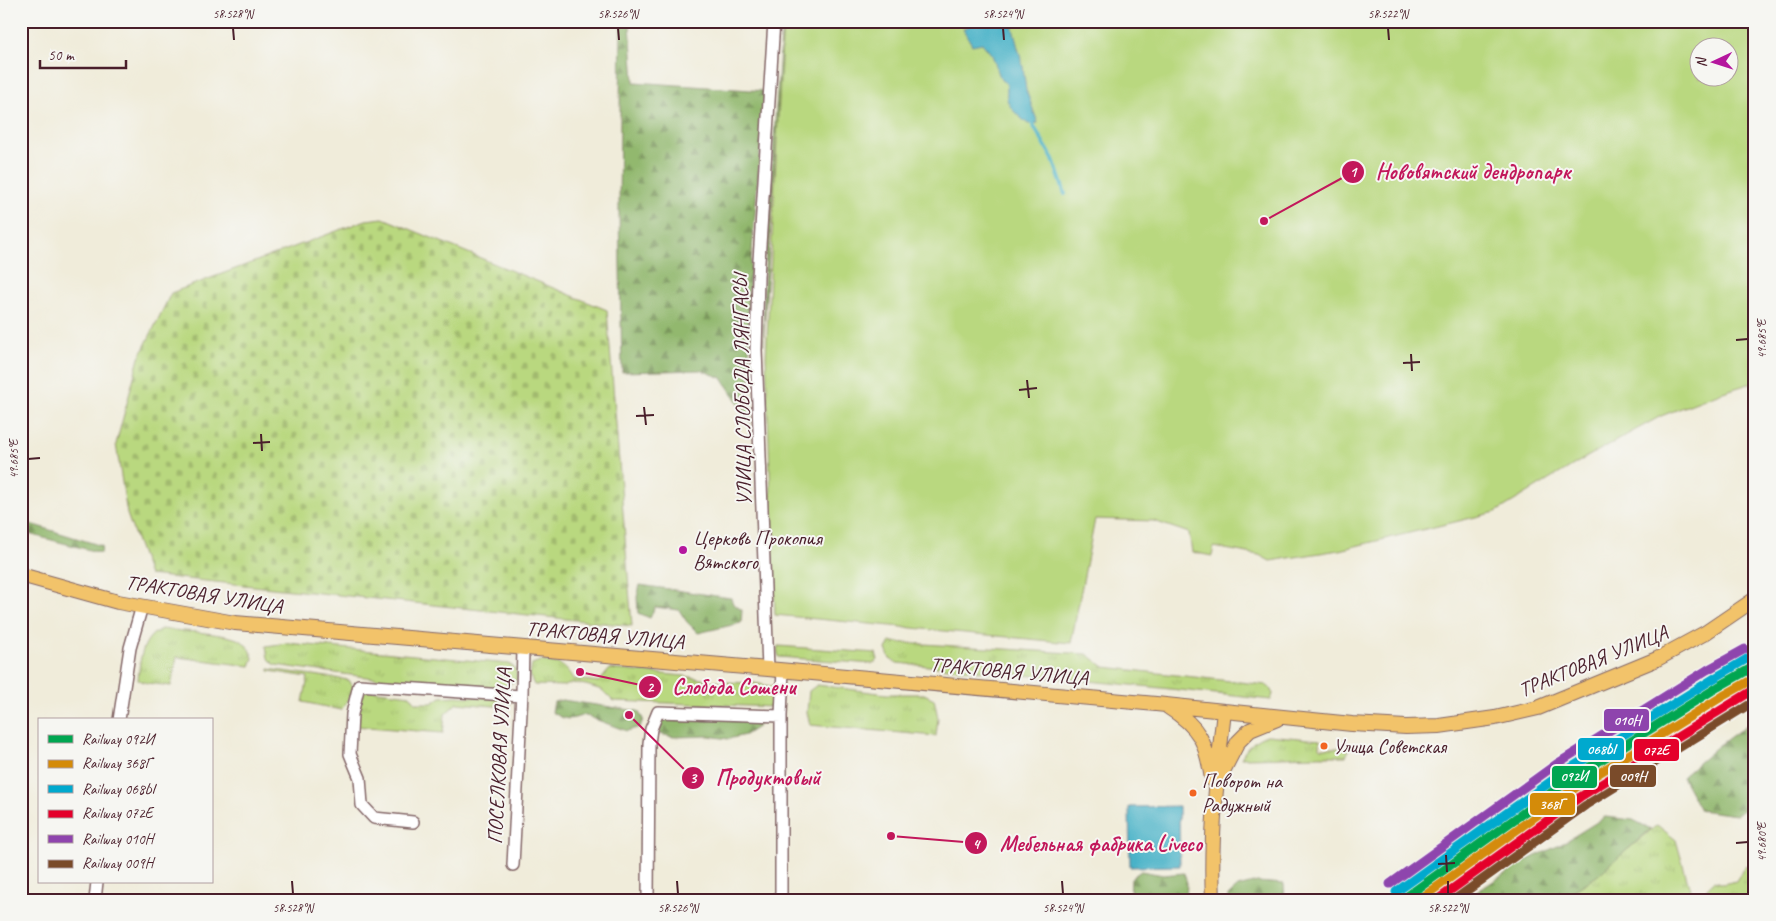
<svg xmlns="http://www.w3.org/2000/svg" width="1776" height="921" viewBox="0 0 1776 921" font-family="Caveat,sans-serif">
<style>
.grass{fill:url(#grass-tufts);stroke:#827c55}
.forest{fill:url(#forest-firs);stroke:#6e6c4c}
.cemetery{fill:url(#cemetery-stones);stroke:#827c55}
.park{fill:#b9d87f;stroke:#827c55;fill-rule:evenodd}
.water{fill:#49b2c8;stroke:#4a687a}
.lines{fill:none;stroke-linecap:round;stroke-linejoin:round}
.stream{stroke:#49b2c8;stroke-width:4}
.minor-casing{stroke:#846768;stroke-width:14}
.major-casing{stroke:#846768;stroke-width:16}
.minor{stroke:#fff;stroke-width:11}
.major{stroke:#f2c36a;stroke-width:14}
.rail-1-casing{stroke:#f6f6f2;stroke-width:12}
.rail-2-casing{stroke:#f6f6f2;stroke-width:12}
.rail-3-casing{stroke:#f6f6f2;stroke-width:12}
.rail-4-casing{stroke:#f6f6f2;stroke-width:12}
.rail-5-casing{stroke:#f6f6f2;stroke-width:12}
.rail-6-casing{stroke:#f6f6f2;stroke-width:12}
.rail-1{stroke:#00a651;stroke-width:9}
.rail-2{stroke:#d48b09;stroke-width:9}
.rail-3{stroke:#00a9ce;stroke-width:9}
.rail-4{stroke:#e4002b;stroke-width:9}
.rail-5{stroke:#8e44ad;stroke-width:9}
.rail-6{stroke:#7a4b2a;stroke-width:9}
.ticks{fill:none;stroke:#4a1f2b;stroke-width:2}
.poi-dot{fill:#b5179e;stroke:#f6f6f2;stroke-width:2}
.bus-dot{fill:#f26522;stroke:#f6f6f2;stroke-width:2}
.labels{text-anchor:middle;stroke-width:4;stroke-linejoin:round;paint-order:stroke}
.bus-label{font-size:20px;fill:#4a1f2b;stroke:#f6f6f2;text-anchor:start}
.street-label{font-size:21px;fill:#4a1f2b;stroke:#f6f6f2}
.poi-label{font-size:21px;fill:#4a1f2b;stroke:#f6f6f2;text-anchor:start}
.leader{fill:none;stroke:#c2185b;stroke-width:2}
.callout-dot{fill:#c2185b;stroke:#f6f6f2;stroke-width:2}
.mark-label{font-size:15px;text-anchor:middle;font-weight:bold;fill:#fff}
.callout-label{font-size:22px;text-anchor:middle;font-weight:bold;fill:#c2185b;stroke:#f6f6f2;stroke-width:4;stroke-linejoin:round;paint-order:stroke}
.line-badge{stroke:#f6f6f2;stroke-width:2}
.badge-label{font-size:14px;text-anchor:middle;font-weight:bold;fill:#fff}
.neatline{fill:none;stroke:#4a1f2b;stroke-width:2}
.ticks-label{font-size:12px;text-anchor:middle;fill:#4a1f2b}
</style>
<defs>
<pattern id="grass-tufts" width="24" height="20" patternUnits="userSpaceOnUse" patternTransform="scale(1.25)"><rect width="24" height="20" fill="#b9d87f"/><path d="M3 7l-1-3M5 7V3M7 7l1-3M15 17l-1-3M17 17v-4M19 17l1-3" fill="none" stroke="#a1b96e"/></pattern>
<pattern id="forest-firs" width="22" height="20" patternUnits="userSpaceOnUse" patternTransform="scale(1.25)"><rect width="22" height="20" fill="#92b86e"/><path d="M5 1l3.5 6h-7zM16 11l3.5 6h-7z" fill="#79955b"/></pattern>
<pattern id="cemetery-stones" width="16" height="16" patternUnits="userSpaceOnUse" patternTransform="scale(1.25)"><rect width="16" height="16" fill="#b9d87f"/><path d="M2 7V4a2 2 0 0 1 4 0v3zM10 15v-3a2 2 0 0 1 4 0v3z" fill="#a1b96e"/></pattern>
</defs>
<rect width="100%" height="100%" fill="#f6f6f2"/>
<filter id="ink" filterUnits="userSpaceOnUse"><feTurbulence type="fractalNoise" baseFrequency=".02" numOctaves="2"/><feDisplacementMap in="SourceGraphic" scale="10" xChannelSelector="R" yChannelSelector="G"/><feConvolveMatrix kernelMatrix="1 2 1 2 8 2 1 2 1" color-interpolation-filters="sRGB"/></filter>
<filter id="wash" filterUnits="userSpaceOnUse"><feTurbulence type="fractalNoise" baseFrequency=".0096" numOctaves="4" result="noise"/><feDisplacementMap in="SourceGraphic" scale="20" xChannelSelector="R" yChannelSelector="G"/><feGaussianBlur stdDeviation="1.12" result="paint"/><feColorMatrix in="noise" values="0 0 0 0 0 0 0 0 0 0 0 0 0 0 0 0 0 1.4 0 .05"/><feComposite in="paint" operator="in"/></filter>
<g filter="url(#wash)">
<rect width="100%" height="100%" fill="#f0ecda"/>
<path class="grass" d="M161,629c17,2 71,4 82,13 5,4 8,10 10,16l-3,8 -73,-9 -6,29 -24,-3 -9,-3c2,-20 3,-41 23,-51z
M890,642l197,12 17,13 162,18 5,4 2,5 -2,6 -119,-13 -255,-24 -7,-4 -4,-10z
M287,643l222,21 7,5 1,11 -14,7 -24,1 -67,-5 -137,-18 -7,-7 -2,-12z
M778,646l98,7 2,7 -5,4 -94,-7 -2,-6z
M541,661c17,2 23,2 32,18l26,3 11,-13 74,7 35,6 35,1 20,4v20l-161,-6 -11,-11 -16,-5 -13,-2 -9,3 -30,-1 -4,-9 2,-12z
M269,669l80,11 6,10 -14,20 -38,-8 5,-25 -39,-6z
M817,685l69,9h38l10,5 4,19 -2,18 -126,-11 -3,-13 2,-21z
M370,690l40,5 6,8h16l9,-6 15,-1 54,3v5l-3,3 -50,-4 -12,11 -2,19 -88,-7 4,-32z
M1267,735l53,5v8h30l-4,8c-35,-1 -70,2 -105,2 6,-11 14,-19 26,-23z
M1657,825l19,15 17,60h-134l38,-25z
M1755,866v32l-46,2 -3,-2 1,-10 7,-7 9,3 13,-3 8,-14z"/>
<path class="forest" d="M621,21l9,4 4,57 131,9 -17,209 3,123 -29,-45 -21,-8 -79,2 -3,-161z
M782,21h4l-6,63 -17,261 1,-63z
M21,521l81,25 -1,7 -80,-21z
M640,585l91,13 2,6 9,6 -1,13 -43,10 -11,-11 -8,-12 -24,-3 -5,11 -12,-5 -1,-16z
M562,700l76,11 5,8 -3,8 -13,4 -43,-16c-14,5 -18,6 -32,-3l2,-10z
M680,715l23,5 13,-5 39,1 4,10 -14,9 -17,4 -19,-3 -35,1 -15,-3 4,-18z
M1755,719v84l-19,12 -36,-5 -18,-33 36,-31z
M1605,817l28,3 18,9 -54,47 -38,24h-95l61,-39 35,-16z
M1141,871l22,4 21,-2 3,10 -1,17h-56l1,-22z
M1257,882l27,2 1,16h-57v-4l10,-9z"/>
<path class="cemetery" d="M383,218l224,92 25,316 -483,-51 -22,-61 -11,-70 23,-86 32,-65 195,-73z"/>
<path class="park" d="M783,21h972v361l-35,11 -59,23 -76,42 -89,54 -157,38 -69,11 -11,-6 -45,-8 -2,9 -20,-4 -3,-19 -35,-12 -59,-2 -24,124 -296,-28 -9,-258zM1698,48h30v30h-30z"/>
<path class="water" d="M978,21h33l12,46 3,23 12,33 -10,1c-8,-7 -18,-14 -21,-25 -1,-5 1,-10 -1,-16l-5,-3 -9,-25 -10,-12 -10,2 -9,-16z
M1179,806l1,60 -50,1 -1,-60z"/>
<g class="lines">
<path class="stream" d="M1030,120l23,39 12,35"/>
</g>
</g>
<g filter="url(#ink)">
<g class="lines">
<defs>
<path id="minor" d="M768,669l-12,-319 2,-73 16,-256
M781,716v184
M119,720l11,-72 12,-42
M413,822l-39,-4 -12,-13 -2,-27 -10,-24 2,-40 7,-29 162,11
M513,865l9,-172 1,-44
M95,900l2,-18
M648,900l1,-157 2,-14 7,-17 123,4 2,-46"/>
<path id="major" d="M21,575l97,27 117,21 533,46 388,35 196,20 54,3 33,-1 56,-8 43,-10 119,-49 48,-26 50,-34
M1168,707c32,20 38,35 44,72
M1221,775l17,-33 12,-12 27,-11
M1213,900c-3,-63 4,-126 11,-189"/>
</defs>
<use href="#minor" class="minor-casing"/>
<use href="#major" class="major-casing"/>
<use href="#minor" class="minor"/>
<use href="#major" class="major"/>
<defs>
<path id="rail-1" d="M1402,900l167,-120 149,-93 37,-21"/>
<path id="rail-2" d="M1419,900l156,-112 148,-92 32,-18"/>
<path id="rail-3" d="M1396,892l168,-120 149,-93 37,-22"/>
<path id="rail-4" d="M1437,900l143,-103 175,-108"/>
<path id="rail-5" d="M1390,884l168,-121 149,-93 38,-21"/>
<path id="rail-6" d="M1454,900l132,-95 169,-104"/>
</defs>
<use href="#rail-1" class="rail-1-casing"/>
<use href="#rail-2" class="rail-2-casing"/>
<use href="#rail-3" class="rail-3-casing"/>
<use href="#rail-4" class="rail-4-casing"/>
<use href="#rail-5" class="rail-5-casing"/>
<use href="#rail-6" class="rail-6-casing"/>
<use href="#rail-1" class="rail-1"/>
<use href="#rail-2" class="rail-2"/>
<use href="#rail-3" class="rail-3"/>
<use href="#rail-4" class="rail-4"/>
<use href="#rail-5" class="rail-5"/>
<use href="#rail-6" class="rail-6"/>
</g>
</g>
<path class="ticks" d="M233,28l1,12M618,28l1,12M1003,28l1,12M1388,28l1,12M1736,340l12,-1M1411,354l1,17M1403,363l17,-1M1027,380l2,18M1019,390l18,-2M644,407l2,18M636,416l18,-1M261,434l1,17M253,443l17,-1M28,459l12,-1M1736,843l12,-1M1446,855l1,17M1438,864l17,-1M292,881l1,13M677,881l1,13M1062,881l1,13M1448,881v13"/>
<circle class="poi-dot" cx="683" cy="550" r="5"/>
<g class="bus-dot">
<circle cx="1324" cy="746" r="4.5"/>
<circle cx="1193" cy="793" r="4.5"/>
</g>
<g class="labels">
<g class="bus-label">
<text x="1333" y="753">Улица Советская</text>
<text x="1202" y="788">Поворот на<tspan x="1202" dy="24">Радужный</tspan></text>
</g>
<g class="street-label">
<text transform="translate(742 390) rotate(-91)" y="7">УЛИЦА СЛОБОДА ЛЯНГАСЫ</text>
<text transform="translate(204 594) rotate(9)" y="7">ТРАКТОВАЯ УЛИЦА</text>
<text transform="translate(605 635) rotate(5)" y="7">ТРАКТОВАЯ УЛИЦА</text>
<text transform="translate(1593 661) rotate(-22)" y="7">ТРАКТОВАЯ УЛИЦА</text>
<text transform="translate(1009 671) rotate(5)" y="7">ТРАКТОВАЯ УЛИЦА</text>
<text transform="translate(499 756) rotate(-87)" y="7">ПОСЕЛКОВАЯ УЛИЦА</text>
</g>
<g class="poi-label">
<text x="693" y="545">Церковь Прокопия<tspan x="693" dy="24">Вятского</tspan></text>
</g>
</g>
<path class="leader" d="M1264 221L1353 172M580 672L650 687M629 715L693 778M891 836L976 843"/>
<g class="callout-dot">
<circle cx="1264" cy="221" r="5"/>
<circle cx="580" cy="672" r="5"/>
<circle cx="629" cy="715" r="5"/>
<circle cx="891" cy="836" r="5"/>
<circle cx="1353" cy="172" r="12"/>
<circle cx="650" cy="687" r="12"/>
<circle cx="693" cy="778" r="12"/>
<circle cx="976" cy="843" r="12"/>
</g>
<g class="mark-label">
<text x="1353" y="177">1</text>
<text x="650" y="692">2</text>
<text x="693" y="783">3</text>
<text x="976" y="849">4</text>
</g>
<g class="callout-label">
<text x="1473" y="179">Нововятский дендропарк</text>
<text x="734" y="694">Слобода Сошени</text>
<text x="768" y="785">Продуктовый</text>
<text x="1101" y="851">Мебельная фабрика Liveco</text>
</g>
<g class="line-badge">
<rect x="1603" y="708" width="47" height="24" rx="5" fill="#8e44ad"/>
<rect x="1577" y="737" width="48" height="24" rx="5" fill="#00a9ce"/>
<rect x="1633" y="738" width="47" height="24" rx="5" fill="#e4002b"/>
<rect x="1609" y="764" width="48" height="24" rx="5" fill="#7a4b2a"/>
<rect x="1551" y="765" width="47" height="24" rx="5" fill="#00a651"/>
<rect x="1529" y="792" width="47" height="24" rx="5" fill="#d48b09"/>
</g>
<g class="badge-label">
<text x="1627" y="725">010Н</text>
<text x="1601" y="754">068Ы</text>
<text x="1656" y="755">072Е</text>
<text x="1633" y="781">009Н</text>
<text x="1574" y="781">092И</text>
<text x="1552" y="809">368Г</text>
</g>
<rect width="1776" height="921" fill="none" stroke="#f6f6f2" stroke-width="55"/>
<rect x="38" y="718" width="175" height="165" fill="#f6f6f2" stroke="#b1a0a2"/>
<rect x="48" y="735" width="25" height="8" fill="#00a651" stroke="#b1a0a2"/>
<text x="82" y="744" font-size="15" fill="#4a1f2b">Railway 092И</text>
<rect x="48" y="760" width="25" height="8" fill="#d48b09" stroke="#b1a0a2"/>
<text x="82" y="768" font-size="15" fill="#4a1f2b">Railway 368Г</text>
<rect x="48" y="785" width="25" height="8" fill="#00a9ce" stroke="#b1a0a2"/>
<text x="82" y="794" font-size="15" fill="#4a1f2b">Railway 068Ы</text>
<rect x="48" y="810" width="25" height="8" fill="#e4002b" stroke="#b1a0a2"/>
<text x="82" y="818" font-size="15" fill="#4a1f2b">Railway 072Е</text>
<rect x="48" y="835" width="25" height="8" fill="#8e44ad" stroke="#b1a0a2"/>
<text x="82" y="844" font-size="15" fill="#4a1f2b">Railway 010Н</text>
<rect x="48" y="860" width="25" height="8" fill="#7a4b2a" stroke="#b1a0a2"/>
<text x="82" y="868" font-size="15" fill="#4a1f2b">Railway 009Н</text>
<g transform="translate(1714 62) rotate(266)"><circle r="24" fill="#f6f6f2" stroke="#b1a0a2"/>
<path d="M0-4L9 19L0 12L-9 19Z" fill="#b5179e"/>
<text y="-8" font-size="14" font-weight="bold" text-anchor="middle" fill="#4a1f2b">N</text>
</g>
<path d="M40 60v8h86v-8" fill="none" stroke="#4a1f2b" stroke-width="2.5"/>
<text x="48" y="60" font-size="15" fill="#4a1f2b" stroke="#f6f6f2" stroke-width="4" paint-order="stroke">50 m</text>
<rect x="28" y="28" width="1720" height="866" class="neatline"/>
<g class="ticks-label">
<text x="233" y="18">58.528°N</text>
<text x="618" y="18">58.526°N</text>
<text x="1003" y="18">58.524°N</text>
<text x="1388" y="18">58.522°N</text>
<text transform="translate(1762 339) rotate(-90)" y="4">49.685°E</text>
<text transform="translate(14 459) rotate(-90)" y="4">49.685°E</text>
<text transform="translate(1762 842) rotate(-90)" y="4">49.680°E</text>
<text x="293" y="912">58.528°N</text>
<text x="678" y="912">58.526°N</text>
<text x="1063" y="912">58.524°N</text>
<text x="1448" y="912">58.522°N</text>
</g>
</svg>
